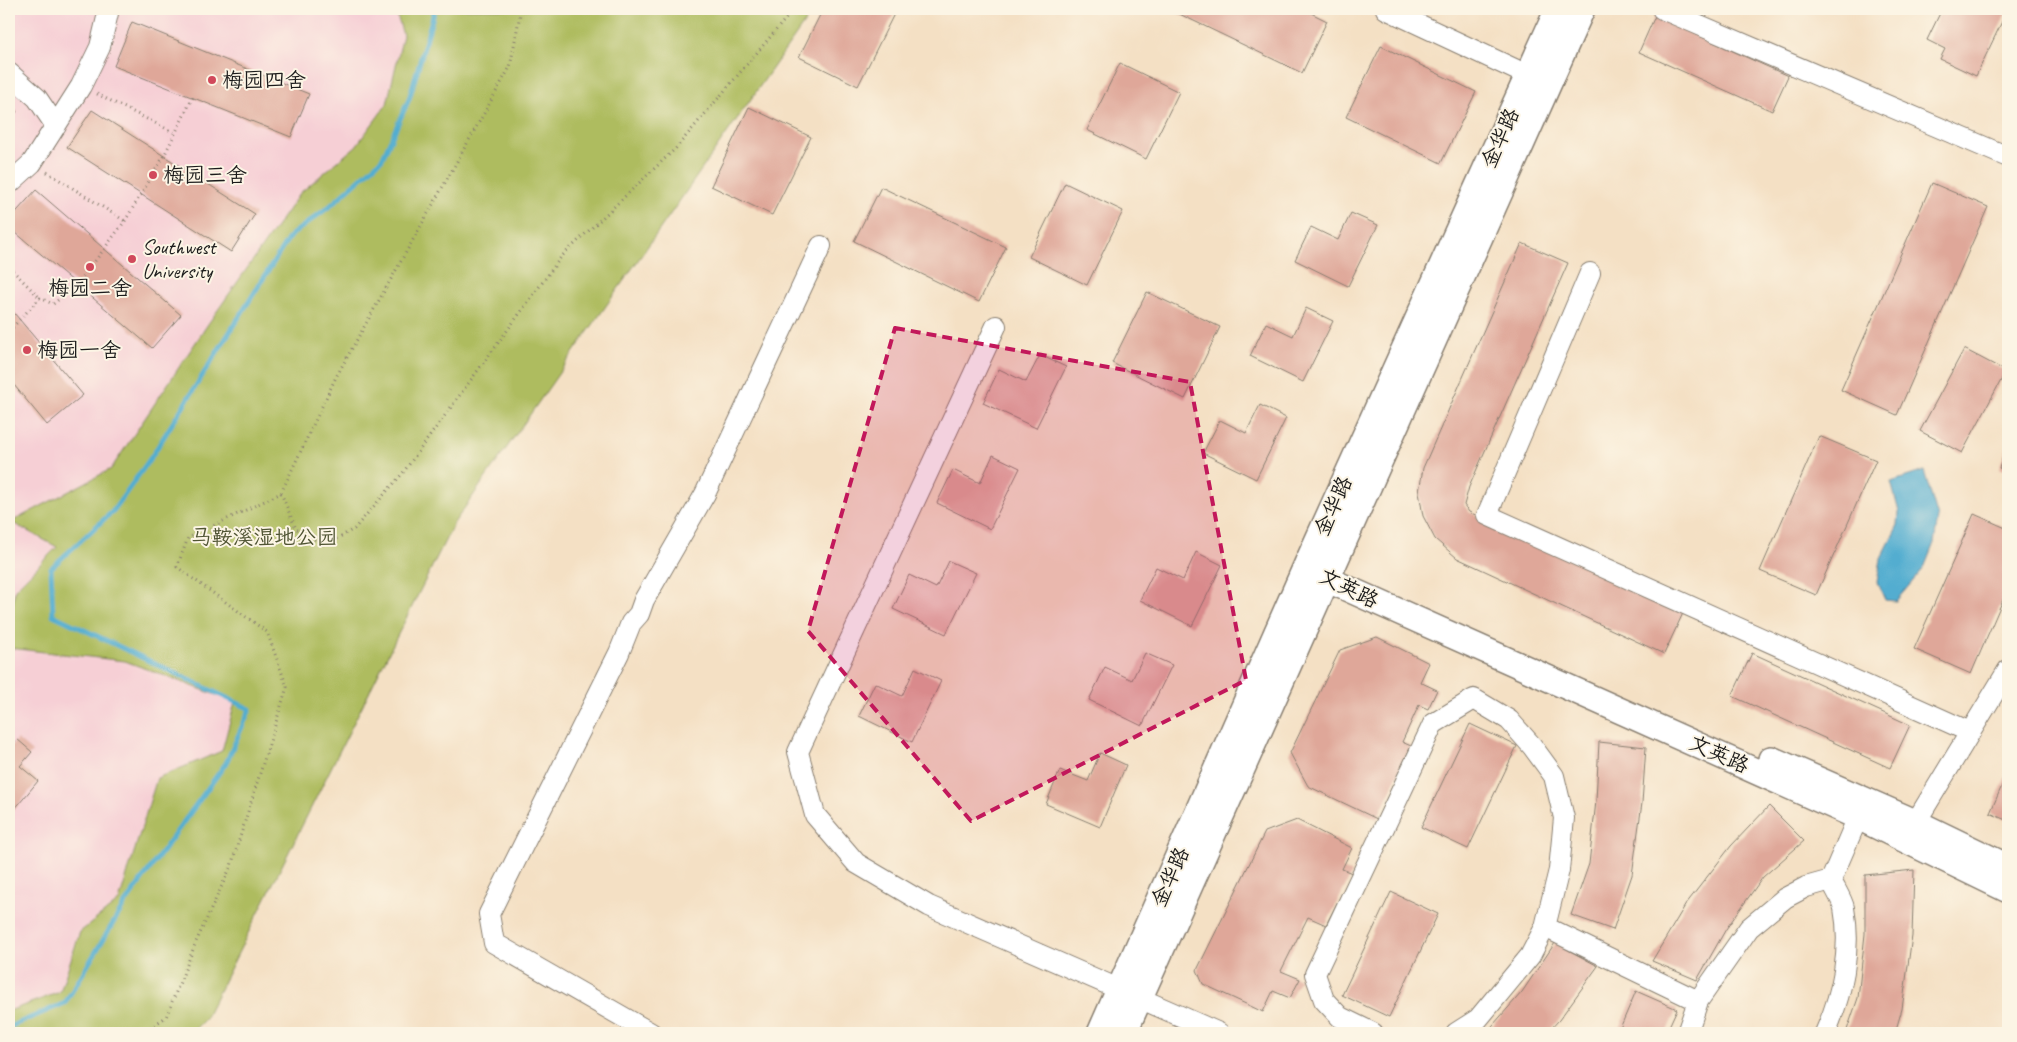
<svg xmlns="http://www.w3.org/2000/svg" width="2017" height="1042" viewBox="0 0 2017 1042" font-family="Caveat,'LXGW WenKai TC',sans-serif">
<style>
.built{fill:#f6cfd5}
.green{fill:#aebc5e;stroke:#656c3d}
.water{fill:#52add0;stroke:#376476}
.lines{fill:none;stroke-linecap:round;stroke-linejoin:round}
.stream{stroke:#52add0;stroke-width:5}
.building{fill:#dfa799}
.minor-casing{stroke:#887e70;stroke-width:22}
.major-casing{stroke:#887e70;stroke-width:28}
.path{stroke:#887e70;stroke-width:3;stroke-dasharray:1 4;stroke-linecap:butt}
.minor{stroke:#fff;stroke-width:20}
.major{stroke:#fff;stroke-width:25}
.marked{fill:#c2185b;fill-opacity:0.2;stroke:#c2185b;stroke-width:4;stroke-dasharray:10 6;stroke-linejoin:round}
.poi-dot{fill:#d1495b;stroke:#fcf5e5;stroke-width:2}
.labels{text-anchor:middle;stroke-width:4;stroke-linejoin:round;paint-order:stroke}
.poi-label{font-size:21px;fill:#1c1c1c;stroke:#fcf5e5;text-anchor:start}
.street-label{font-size:21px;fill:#1c1c1c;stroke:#fcf5e5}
.park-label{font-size:21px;fill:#4f5433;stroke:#fcf5e5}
</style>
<rect width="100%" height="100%" fill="#fcf5e5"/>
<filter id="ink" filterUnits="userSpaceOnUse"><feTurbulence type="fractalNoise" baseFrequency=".02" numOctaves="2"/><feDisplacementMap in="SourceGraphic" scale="10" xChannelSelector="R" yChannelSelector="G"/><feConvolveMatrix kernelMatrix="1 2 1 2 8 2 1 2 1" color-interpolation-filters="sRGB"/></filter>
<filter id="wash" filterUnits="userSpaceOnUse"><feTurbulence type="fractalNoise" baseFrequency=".0096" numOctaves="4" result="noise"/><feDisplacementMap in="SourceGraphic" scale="20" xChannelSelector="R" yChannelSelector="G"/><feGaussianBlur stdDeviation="1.12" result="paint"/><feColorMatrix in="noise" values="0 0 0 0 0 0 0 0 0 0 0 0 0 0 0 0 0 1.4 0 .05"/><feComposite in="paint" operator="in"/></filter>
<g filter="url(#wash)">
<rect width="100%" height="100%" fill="#f4e0c4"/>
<path class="built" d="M9,9h386l8,26 -16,69 -31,42 -56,47 -92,131 -97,145 -99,53 45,25 -42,42 -6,41z
M9,648l116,13 110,40 -13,50 -65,27 -38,123 -39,31 -20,60 -51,19z"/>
<path class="green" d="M395,9h419l-360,514 -249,496 -14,14h-182v-22l51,-19 20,-60 39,-31 38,-123 65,-27 13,-49 -110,-41 -116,-13v-18l6,-41 42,-42 -46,-25 100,-53 97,-145 92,-131 56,-47 31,-42 16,-69z"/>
<path class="water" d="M1924,471l14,47 -4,25 -10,25 -28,33 -11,-1 -8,-18 4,-23 17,-34 1,-13 -8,-30z"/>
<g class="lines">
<path class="stream" d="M9,1027l56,-24 59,-98 102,-142 24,-54 -197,-94 -2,-47 62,-57 37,-52 140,-223 40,-30 52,-47 27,-60 26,-90"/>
</g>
<g id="blocks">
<path class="building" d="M823,9h65l7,3 -37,74 -59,-29z
M1169,9h134l24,12 -25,52z
M1942,9h66l-32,67 -36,-17 5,-10 -18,-9z
M1655,16l133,60 -16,35 -133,-59z
M132,22l177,72 -18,43 -177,-71z
M1381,46l95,46 -35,71 -95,-46z
M1120,63l59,29 -33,67 -59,-29z
M9,102l8,10 -8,3z
M749,107l62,30 -39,78 -61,-29z
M92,110l163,104 -24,38 -164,-105z
M1065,183l58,28 -36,74 -58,-28z
M1932,183l56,24 -91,208 -56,-25z
M881,187l125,60 -27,55 -125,-61z
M36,190l145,125 -29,33 -143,-121v-7z
M1351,213l27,12 -30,61 -53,-26 16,-33 27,13z
M1522,243l46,20 -99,224 -5,18 5,7 215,99 -20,43 -207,-96 -22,-19 -12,-23 -4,-24 4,-24z
M1147,292l73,35 -35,72 -73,-36z
M9,307l74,88 -36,30 -38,-46z
M1306,308l27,13 -30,61 -53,-26 16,-33 27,13z
M1964,349l42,22 -44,82 -42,-22z
M1040,355l26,12 -30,61 -53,-25 16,-34 27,13z
M1260,405l26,13 -30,61 -53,-26 17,-33 26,13z
M1819,436l57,24 -60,135 -56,-24z
M2008,445v26l-9,-3z
M993,455l27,13 -30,61 -53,-26 16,-33 27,13z
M1974,514l34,15v59l-37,86 -57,-25z
M1196,552l26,13 -30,61 -52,-26 16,-33 27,13z
M949,561l27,12 -30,61 -53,-25 16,-34 27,13z
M1377,637l52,26 -9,19 17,8 -9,19 -9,-4 -17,37 9,4 -34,73 -69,-33 -18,-33 50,-103z
M1145,653l27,12 -30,61 -53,-26 16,-33 27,13z
M1752,653l158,72 -20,43 -158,-72z
M915,668l26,13 -29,61 -53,-26 16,-33 27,13z
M1470,724l47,22 -49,103 -47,-22z
M17,739l15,13 -12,14 18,15 -29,35v-67z
M1599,742l47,5 -4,56 -10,72 -19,55 -42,-15 18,-51 7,-63z
M1100,753l26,12 -26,62 -54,-23 14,-34 28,11z
M2008,772v49l-18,-8z
M1769,806l35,35 -41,36 -37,52 -29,51 -45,-19 34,-57 45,-58z
M1297,820l55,28 -10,21 10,4 -26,52 -18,-8 -27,54 19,8 -10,19 -17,-7 -10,21 -60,-28 -6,-14 68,-138z
M1914,870l-2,66 -10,73 -7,24h-49l12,-35 7,-64v-59z
M1391,892l47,22 -49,103 -47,-22z
M1555,943l43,23 -39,54 -12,13h-61l36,-41z
M1636,991l41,18 -11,24h-48z"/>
</g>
</g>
<g filter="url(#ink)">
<use href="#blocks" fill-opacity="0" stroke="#887e70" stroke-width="1"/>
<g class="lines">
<defs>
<path id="minor" d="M1386,9l154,72
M1662,9l346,148
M9,73l28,25 19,28
M9,184l23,-21 49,-77 19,-39 9,-38
M1590,273l-103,242 483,217
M996,326l-198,426 17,63 41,48 73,43 290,127
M1908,835l100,-165
M1545,927l153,74
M651,1033l-157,-90 -5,-29 130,-261 12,-30 8,-9 5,-14 61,-106 116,-248
M1373,1033l-33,-16 -16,-17 -9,-26 118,-250 41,-25 35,21 23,26 22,30 10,42 -5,52 -14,57 -15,29 -52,63 -22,14
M1687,1033l11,-32 51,-73 36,-30 21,-11 25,-7
M1825,1033c17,-38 27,-83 19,-125 -2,-9 -9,-19 -13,-28l27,-63"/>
<path id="major" d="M1312,570l14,9 532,238 150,73
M1771,759l144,63 93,45
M1100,1033l206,-467 252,-557
M1124,1033l458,-1024"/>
</defs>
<use href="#minor" class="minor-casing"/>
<use href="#major" class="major-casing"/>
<path class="path" d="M97,94l78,39
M47,172l78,49
M9,267l31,31
M9,331l31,-33 13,6 24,-19 48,-64 39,-65 29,-59
M281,493l15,36 29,16 29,-16 48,-55 159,-217 115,-109 118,-139
M142,1033l24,-16 30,-75 35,-76 56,-179 -20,-55 -90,-65 11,-29 93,-45 55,-116 174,-310 11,-58"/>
<use href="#minor" class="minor"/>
<use href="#major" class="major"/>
</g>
</g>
<path class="marked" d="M895,328l295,54 56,298 -275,141 -163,-190z"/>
<g class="poi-dot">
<circle cx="212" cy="80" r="5"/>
<circle cx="153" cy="175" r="5"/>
<circle cx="132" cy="259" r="5"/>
<circle cx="90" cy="267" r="5"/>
<circle cx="27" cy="350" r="5"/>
</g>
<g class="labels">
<g class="poi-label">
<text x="222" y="87">梅园四舍</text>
<text x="163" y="182">梅园三舍</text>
<text x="142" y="254">Southwest<tspan x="142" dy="24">University</tspan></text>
<text x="90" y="295" text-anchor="middle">梅园二舍</text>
<text x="37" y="357">梅园一舍</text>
</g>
<g class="street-label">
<text transform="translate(1500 138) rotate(-66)" y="7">金华路</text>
<text transform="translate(1333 506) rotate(-66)" y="7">金华路</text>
<text transform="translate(1349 588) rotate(26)" y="7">文英路</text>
<text transform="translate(1719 754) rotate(24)" y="7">文英路</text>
<text transform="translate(1170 877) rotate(-66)" y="7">金华路</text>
</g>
<g class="park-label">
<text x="264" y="544">马鞍溪湿地公园</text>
</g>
</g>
<rect width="2017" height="1042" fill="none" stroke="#fcf5e5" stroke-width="30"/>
</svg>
